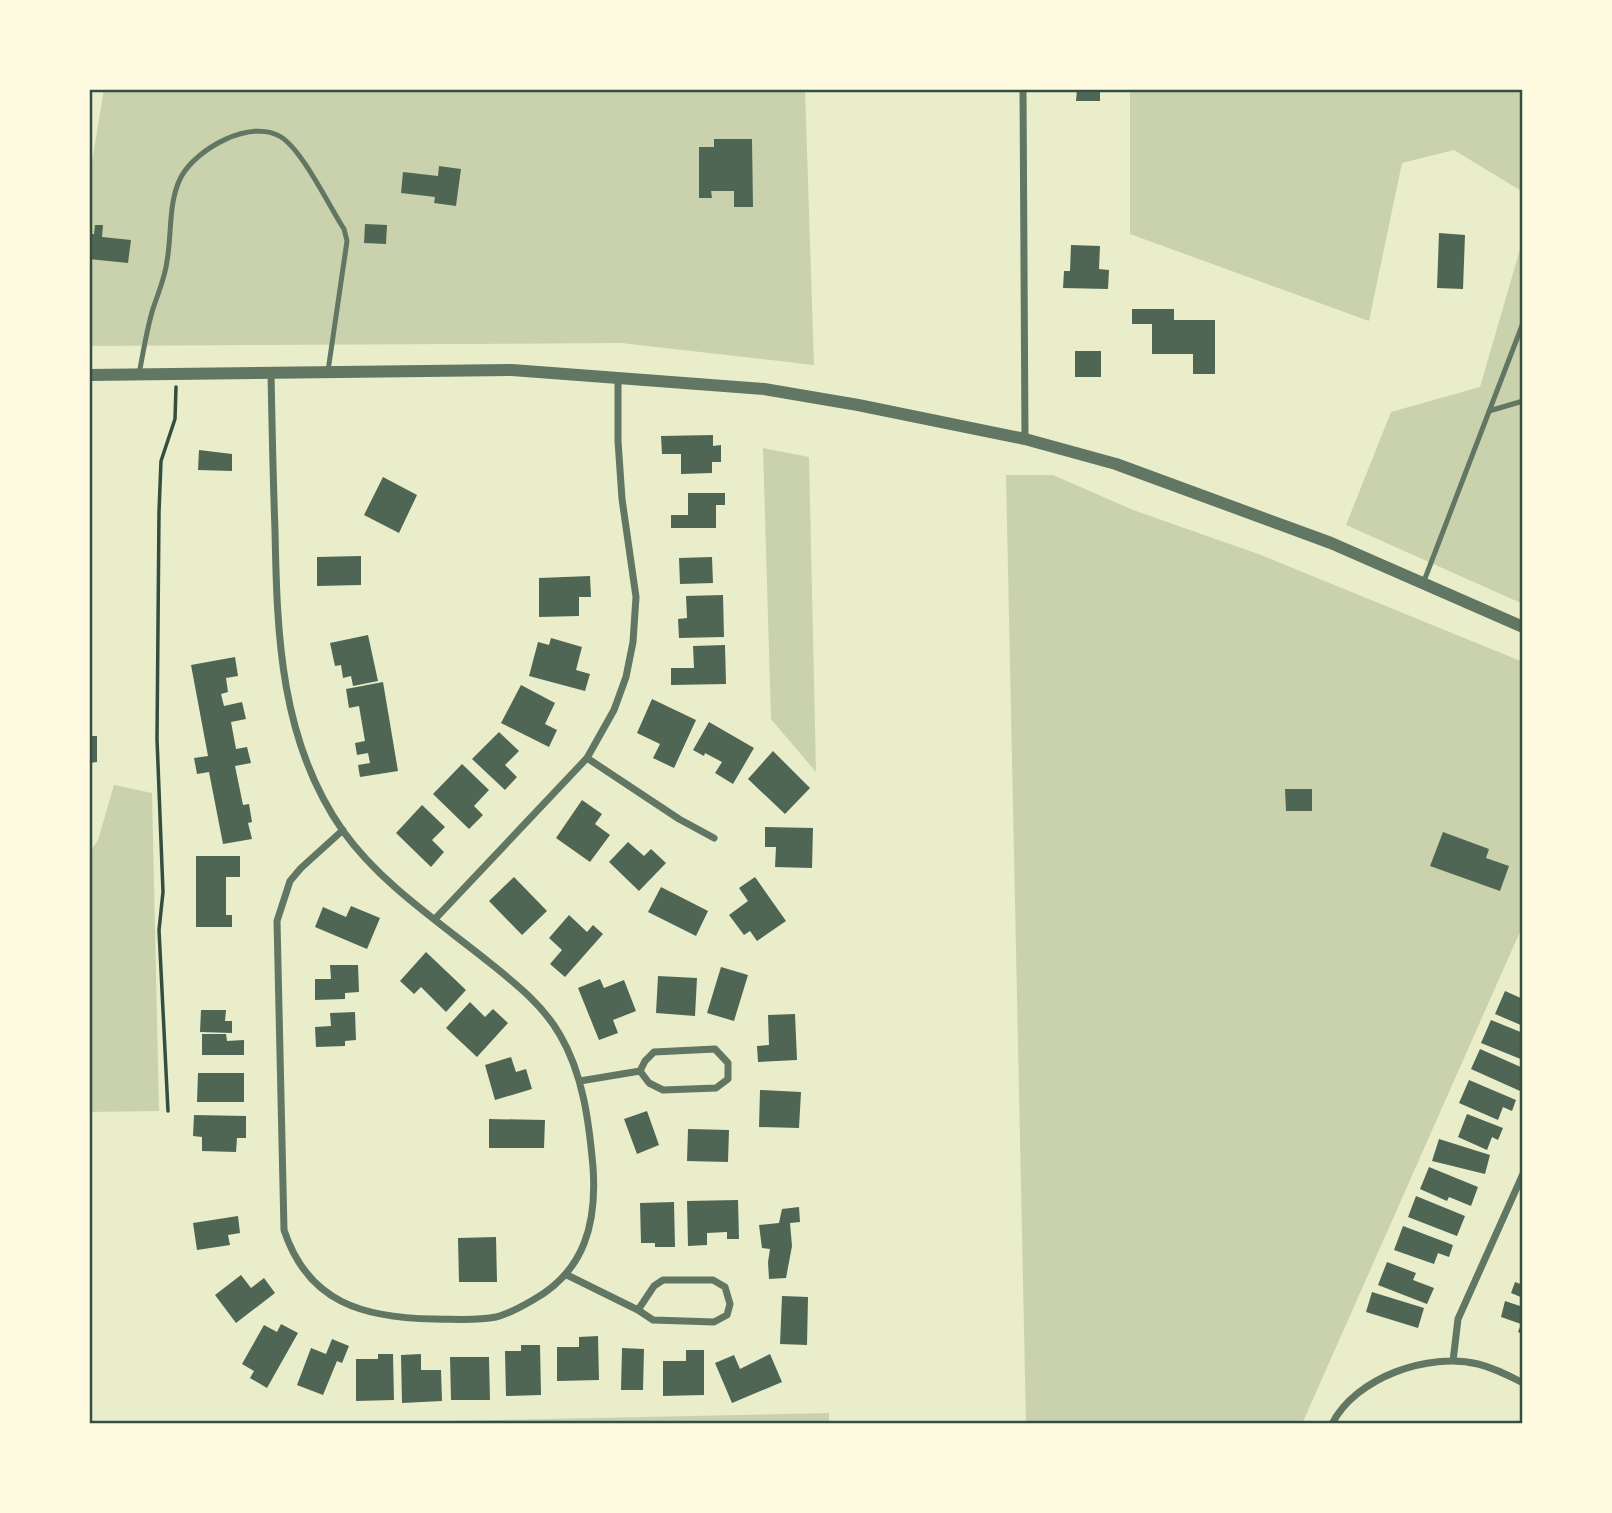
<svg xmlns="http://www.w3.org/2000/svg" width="1612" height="1513" viewBox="0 0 1612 1513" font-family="Mulish,sans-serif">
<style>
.green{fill:#cad2ad}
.building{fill:#4f6655}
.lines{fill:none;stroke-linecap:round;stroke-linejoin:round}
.path{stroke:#344e41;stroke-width:3.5}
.service{stroke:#617663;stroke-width:5}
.minor{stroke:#617663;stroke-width:7}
.tertiary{stroke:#617663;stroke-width:12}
.neatline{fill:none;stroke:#344e41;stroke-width:2.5}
</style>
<rect width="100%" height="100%" fill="#e9edc9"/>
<path class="green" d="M104,89h701l9,276 -193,-22 -532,3v-167z
M1130,89h393v103l-69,-42 -52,13 -33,158 -239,-87z
M1523,239v365l-177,-79 45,-113 89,-25z
M763,448l46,9 7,315 -45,-53z
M1006,475h47l80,35 128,45 262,107v263l-221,499h-276z
M114,785l38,8 7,318 -70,1v-259l9,-13z
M829,1413v11h-517z"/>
<path class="building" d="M1077,89h23v12h-24z
M714,139h38l1,68h-19v-16h-23l1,7h-13v-51h15z
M439,166l22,3 -5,37 -22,-3 1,-6 -34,-4 2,-21 35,4z
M365,224l22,1 -1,19 -22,-1z
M95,225h8l-1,12 29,3 -3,23 -39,-4v-25h5z
M1439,233l26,2 -2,54 -26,-1z
M1071,245l29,1 -1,23 10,1 -1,19 -45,-1 1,-17h6z
M1132,309h42v11h41v54h-22v-20h-41v-30h-20z
M1075,351h26v26h-26z
M713,435v11l8,-1v17h-9v11l-31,1v-20h-19l-1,-18z
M199,450l33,4v17l-34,-1z
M383,477l34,18 -18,38 -35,-18z
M688,493h37v12h-9v23h-45v-13h17z
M361,556v29l-44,1v-29z
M712,557l1,26 -33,1 -1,-26z
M590,576l1,21h-12v19l-40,1v-39z
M723,595l1,42 -45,1 -1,-19 9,-1 -1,-22z
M368,635l10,46 -25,5 -2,-10 -8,2 -2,-13 -6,1 -5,-23z
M551,638l31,9 -6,23 14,4 -5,17 -56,-15 9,-34 11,3z
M725,645l1,39 -55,1v-17h23l-1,-22z
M235,657l3,19 -12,2 2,14 -7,2 3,12 18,-4 4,17 -15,3 5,27 11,-2 4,16 -16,3 8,39 6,-1 3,18 -4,1 4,16 -29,5 -14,-72 -12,2 -3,-16 14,-2 -17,-91z
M383,682l15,89 -38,6 -2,-12 12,-2 -2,-10 -11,2 -2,-12 10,-2 -6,-35 -10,2 -3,-19z
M521,685l34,18 -10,21 12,6 -8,17 -48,-24z
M652,699l44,21 -22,48 -21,-10 7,-14 -23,-11z
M709,722l45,26 -21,36 -18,-11 7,-11 -17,-9 -1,3 -11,-6z
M499,732l20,19 -14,14 12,12 -12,13 -33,-31z
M89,736h8v26l-8,1z
M773,751l37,37 -25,26 -37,-35z
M462,764l27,26 -15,16 9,9 -14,14 -36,-35z
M1285,789h27v22h-26z
M582,800l20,14 -7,10 15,11 -20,27 -34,-24z
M422,805l23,22 -13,13 12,12 -13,15 -35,-34z
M765,827l48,1 -1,40 -37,-1 1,-20h-11z
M1443,832l46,17 -3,9 23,8 -9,25 -70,-25z
M628,842l16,14 7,-7 15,14 -27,28 -30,-29z
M196,856h44v21h-14v38h6v12h-36z
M514,877l33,34 -25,24 -33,-34z
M755,877l31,44 -29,20 -7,-10 -6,4 -15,-20 19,-14 -9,-13z
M661,887l47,24 -12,25 -48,-24z
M351,906l29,12 -13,31 -52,-22 8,-20 23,10z
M569,915l18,17 6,-7 10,9 -38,43 -15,-13 12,-14 -13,-12z
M426,952l40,38 -20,22 -25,-25 -7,7 -14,-13z
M330,965h28l1,27 -14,1v6l-30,1v-21h16z
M721,967l27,8 -14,46 -27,-8z
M658,976l39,2 -2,38 -39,-3z
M600,979l4,9 20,-8 12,31 -23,9 5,13 -19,7 -21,-52z
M1505,991l18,8v27l-28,-12z
M470,1002l15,15 8,-8 15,14 -31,34 -31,-29z
M201,1010h25l-1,11h7v12l-32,-1z
M355,1012l1,28 -11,1v5l-29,1 -1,-20 16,-1 -1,-13z
M795,1014l2,46 -39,2 -1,-16 12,-1 -1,-30z
M1491,1020l32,13v27l-42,-17z
M202,1034h24l1,7 17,-1v15h-42z
M1480,1049l43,19v16l-3,7 -49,-22z
M511,1057l5,15 10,-3 6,20 -37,11 -10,-35z
M198,1073h46v29h-47z
M1469,1080l47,20 -4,11 -9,-4 -5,13 -39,-17z
M760,1090l41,2 -2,36 -40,-1z
M647,1111l12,34 -22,9 -13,-35z
M1467,1114l36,14 -5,12 -6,-3 -5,13 -29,-13z
M194,1115l52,1v22h-9l-1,14 -34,-1v-14l-9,-1z
M489,1119l56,1 -1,28h-55z
M688,1129l41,1 -1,32 -41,-1z
M1439,1139l51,16 -5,19 -53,-13z
M1429,1167l49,20 -7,19 -22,-9 -2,4 -27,-12z
M1416,1196l49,20 -8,20 -49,-19z
M738,1200l1,39h-12v-7l-20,1v12l-19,1 -1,-45z
M674,1202l1,45h-20v-4h-14l-1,-40z
M799,1207l1,15 -10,1 2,23 -6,32 -17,1 -1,-17 2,-13 -8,-1 -3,-23 20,-2 3,-14z
M238,1216l2,17 -12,2 2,10 -33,5 -4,-27z
M1403,1226l50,19 -4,12 -11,-4 -4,11 -40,-14z
M496,1237l1,45h-38l-1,-44z
M1387,1262l29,11 -3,7 21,8 -7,16 -49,-19z
M241,1275l10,13 13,-10 11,15 -39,30 -21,-28z
M1515,1282l8,3v13l-12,-5z
M1372,1292l52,16 -6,20 -52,-16z
M782,1296l26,1 -1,48 -27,-1z
M1505,1301l18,6v27l-5,-2 3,-8 -20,-7z
M281,1324l17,9 -31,55 -17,-10 4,-7 -12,-7 22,-39 13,7z
M598,1336l1,44 -42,1v-34h22v-10z
M332,1339l17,7 -7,17 -5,-2 -14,34 -26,-10 14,-37 15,6z
M521,1345h19l1,50 -35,1 -1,-45h16z
M622,1348l22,1 -1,41h-22z
M686,1350h18v45l-41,1v-35h23z
M378,1354h15l1,46 -38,1v-42h22z
M421,1354v16h20l1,31 -40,2 -1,-48z
M770,1354l12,28 -50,21 -17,-40 19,-8 6,14z
M450,1357h39l1,43h-39z"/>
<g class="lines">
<path class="path" d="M168,1111l-9,-181 4,-38 -6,-153 2,-227 2,-51 14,-42 1,-32"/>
<path class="service" d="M139,374c4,-20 7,-41 13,-62 5,-17 13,-33 15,-51 5,-27 1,-59 14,-84 15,-28 70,-59 100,-40 22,14 48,69 63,92l3,12 -19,130
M1489,411l34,-10
M1424,581l99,-258"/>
<path class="minor" d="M1023,89l2,350
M271,373c1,53 2,105 4,157 2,105 5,211 68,301 38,53 96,91 147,132 26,21 53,42 70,72 23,39 29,87 33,132 4,56 -8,104 -60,133 -12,7 -24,14 -37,17 -19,4 -42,2 -62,2 -70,-1 -126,-16 -150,-89l-7,-309 13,-40 11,-13 42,-38
M587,758l92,61 35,19
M435,919l152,-161 27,-48 12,-33 7,-35 3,-45 -14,-98 -4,-58v-64
M715,1049l13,14v16l-12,9 -53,2 -14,-7 -9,-12 5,-10 9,-9z
M580,1081l60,-10
M567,1275l71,35 15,10 61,2 13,-7 3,-11 -5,-17 -12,-7h-50l-9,6 -16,24
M1453,1361l5,-42 65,-145
M1332,1424c24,-47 97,-72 146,-60 16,4 30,11 45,19"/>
<path class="tertiary" d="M89,375l423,-5 252,19 94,16 167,34 91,25 215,79 192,84"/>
</g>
<rect width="1612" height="1513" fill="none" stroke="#fefae0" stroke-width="182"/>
<rect x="91" y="91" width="1430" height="1331" class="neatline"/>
</svg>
